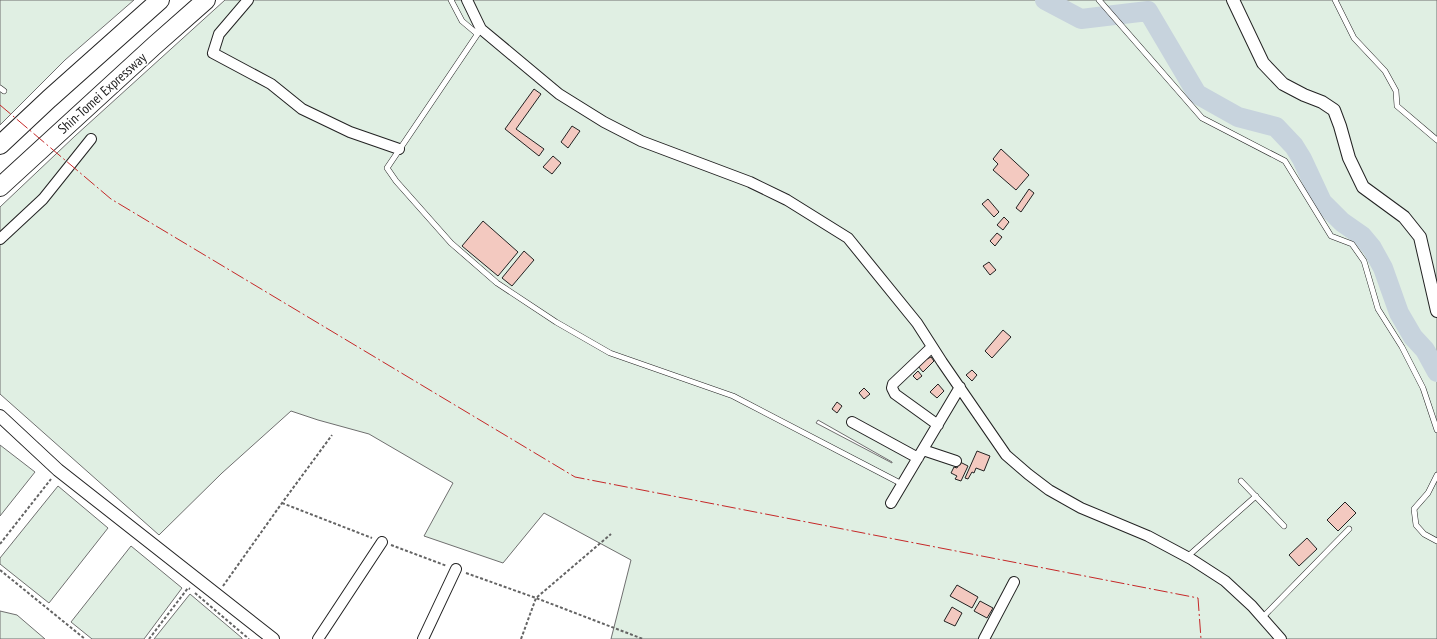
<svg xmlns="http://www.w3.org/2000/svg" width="1437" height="639" viewBox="0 0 1437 639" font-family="'PT Sans Narrow',sans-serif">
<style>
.green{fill:#e0efe3;stroke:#6f6f6f;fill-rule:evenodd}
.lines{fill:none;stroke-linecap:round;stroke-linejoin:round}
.river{stroke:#c7d3dd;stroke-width:20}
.building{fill:#f3c9c0;stroke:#222}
.service-casing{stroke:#222;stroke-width:6}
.minor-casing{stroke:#222;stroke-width:12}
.tertiary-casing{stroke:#222;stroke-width:14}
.motorway-casing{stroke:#222;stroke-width:20}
.path{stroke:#646464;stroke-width:2;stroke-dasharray:3 2;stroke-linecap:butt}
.service{stroke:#fff;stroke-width:5}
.minor{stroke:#fff;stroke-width:10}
.tertiary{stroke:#fff;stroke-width:12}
.motorway{stroke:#fff;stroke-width:18}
.power{stroke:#c62828;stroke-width:1;stroke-dasharray:14 3 2 3;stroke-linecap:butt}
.labels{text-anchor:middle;stroke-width:3;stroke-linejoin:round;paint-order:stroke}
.street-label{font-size:14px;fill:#222;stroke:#fff}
</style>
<rect width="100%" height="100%" fill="#fff"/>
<path class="green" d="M0,0h134l-69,60 -65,65z
M225,0h1212v639h-826l20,-79 -87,-47 -41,50 -79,-27 29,-53 -84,-49 -51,-14 -27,-9 -69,62 -63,62 -159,-141v-187l75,-71zM818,420l74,42v1l-76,-40z
M0,445l35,27 -35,44z
M58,486l50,42 -59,75 -49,-39v-6z
M131,546l51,42 -38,51h-52l-21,-17z
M190,594l52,44v1h-88z
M0,611l17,4 28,24h-45z"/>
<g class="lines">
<path class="river" d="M1045,0l36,19 67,-8 49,83 41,23 38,10 18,19 8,13 20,43 20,20 20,14 10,12 11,20 16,45 14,24 12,13 12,22"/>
</g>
<path class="building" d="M534,89l7,5 -25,35 28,20 -5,7 -34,-27z
M572,126l8,5 -12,17 -7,-6z
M1001,149l28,26 -13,15 -23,-20 5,-6 -5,-5z
M553,156l8,7 -9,11 -9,-7z
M1029,189l5,4 -13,19 -5,-4z
M988,199l11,13 -5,5 -12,-13z
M1004,217l5,5 -6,8 -6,-5z
M483,221l35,31 -20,24 -36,-30z
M997,233l5,4 -7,9 -5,-5z
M524,251l10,9 -22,26 -10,-8z
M989,262l7,8 -6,5 -7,-9z
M1003,330l8,7 -19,21 -7,-7z
M931,357l3,4 -11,11 -5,-6 9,-7z
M972,370l5,5 -5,6 -6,-6z
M918,371l4,5 -5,4 -4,-4z
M938,384l6,7 -7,7 -7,-6z
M864,388l6,6 -6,5 -5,-6z
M837,402l5,4 -5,7 -5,-4z
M977,451l13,5 -6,15 -8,-3 -2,5 -2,-1 -4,7 -3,-1z
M960,462l8,4 -7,15 -6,-2 2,-3 -6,-3 3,-6 3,1z
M1345,502l11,11 -18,18 -11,-11z
M1307,538l10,11 -18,17 -10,-11z
M957,585l21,12 -6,11 -22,-12z
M980,601l13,7 -6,10 -13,-7z
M952,607l10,6 -7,13 -11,-5z"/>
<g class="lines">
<defs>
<path id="service" d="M451,0l11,21 13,11 5,-2
M1099,0l103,118 83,43 46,75 21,8 12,17 14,48 24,38 21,41 14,42
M1335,0l19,38 31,33 11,20 1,15 40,34
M481,29l-94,139 9,13 55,62 46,40 59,39 54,31 123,43 169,88
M0,88l4,3
M1437,475l-9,18 -14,16 2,16 8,9 13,7
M1241,481l43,45
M1187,557l69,-61
M1262,618l87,-89"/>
<path id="minor" d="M248,0l-29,34 -6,19 58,31 31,25 48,23 49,17
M467,0l14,29 78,65 45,28 37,19 109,41 37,18 61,38 69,85 25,39 64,93 22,19 21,16 32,18 67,28 43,23 34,22 27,25 29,33
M0,239l43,-40 48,-60
M932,347l-39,37 -1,4 3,6 43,31
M852,422l66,36
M923,450l33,11
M891,503l69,-116
M318,639l64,-97
M423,639l33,-70
M984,639l30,-57"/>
<path id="tertiary" d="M1233,0l30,63 20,21 21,11 18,7 12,8 6,16 9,32 14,29 41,30 16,20 17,74
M0,416l58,54 215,169"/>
<path id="motorway" d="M0,145l49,-46 111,-99
M0,187l155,-142 51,-45"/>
</defs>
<use href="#service" class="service-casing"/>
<use href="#minor" class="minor-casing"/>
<use href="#tertiary" class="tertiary-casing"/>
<use href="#motorway" class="motorway-casing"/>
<path class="path" d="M282,503l90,35
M0,544l51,-65
M391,545l56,21
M0,570l85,69
M466,573l70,25 107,41
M223,586l59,-83 50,-68
M195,593l54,46
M149,639l39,-51 2,1
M521,639l15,-41 75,-64"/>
<use href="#service" class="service"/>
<use href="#minor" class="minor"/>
<use href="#tertiary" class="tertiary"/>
<use href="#motorway" class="motorway"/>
<path class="power" d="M0,105l111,94 464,278 623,121 3,41"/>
</g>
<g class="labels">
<g class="street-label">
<text transform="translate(102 93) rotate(-42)" y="5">Shin-Tomei Expressway</text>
</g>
</g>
</svg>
